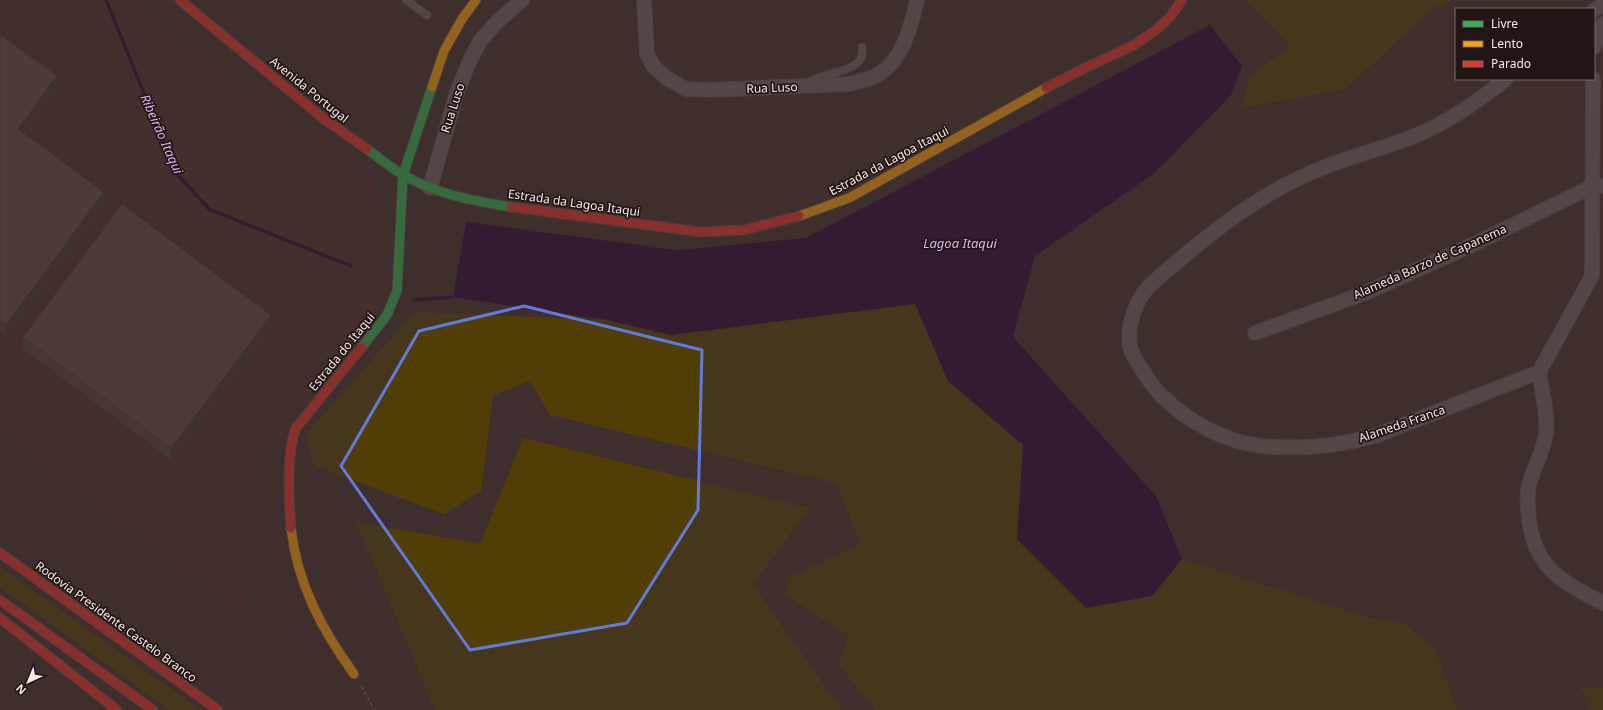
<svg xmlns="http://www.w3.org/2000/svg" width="1603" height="710" viewBox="0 0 1603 710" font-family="'Noto Sans',sans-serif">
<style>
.built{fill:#4c2d2b}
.green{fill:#513e06}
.water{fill:#2c0437}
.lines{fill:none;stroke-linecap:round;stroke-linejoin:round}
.stream{stroke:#2c0437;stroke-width:3.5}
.lane-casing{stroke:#5b4e4d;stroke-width:9}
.street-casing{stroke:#5b4e4d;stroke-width:16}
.fast-casing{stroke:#5b4e4d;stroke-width:11}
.slow-casing{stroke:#5b4e4d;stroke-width:11}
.jam-casing{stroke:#5b4e4d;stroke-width:11}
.path{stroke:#726767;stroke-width:2;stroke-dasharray:3 3;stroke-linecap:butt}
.lane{stroke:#6e6363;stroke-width:7}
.street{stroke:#6e6363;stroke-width:14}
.fast{stroke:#30b455;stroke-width:9}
.slow{stroke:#ff9f0a;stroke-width:9}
.jam{stroke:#e5322d;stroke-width:9}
.wall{fill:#504038}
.shaded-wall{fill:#41342e}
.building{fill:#5d4a41;stroke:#41342e}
.marked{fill:none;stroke:#5f7cdc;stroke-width:3;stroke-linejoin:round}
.labels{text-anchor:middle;stroke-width:3.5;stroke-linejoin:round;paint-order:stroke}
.street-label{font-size:12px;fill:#f9e7e5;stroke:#221615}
.water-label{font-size:13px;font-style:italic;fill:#dfaff4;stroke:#221615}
</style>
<rect width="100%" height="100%" fill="#3e2f2e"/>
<path class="built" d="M0,0h151l8,21 218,159 10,118 -143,183 1,136 -245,-182z"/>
<path class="green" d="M1245,0h206l-17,8 -89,81 -104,19 9,-32 40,-30z
M915,304l33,77 75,64 -6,94 135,57 30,-37 185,58 37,7 31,24 22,62h-582l-37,-46 11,-29 -64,-40 3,-17 72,-34 -24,-61 -286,-68 -20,-34 -37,14 -12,96 -37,23 -130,-48 -8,-32 109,-122 192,8 64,15z
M523,438l286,70 -56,77 89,125h-407l-79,-188 124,22z
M0,567l200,143h-31l-169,-123z
M1580,687l23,1v22h-11z"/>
<path class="water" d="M1210,25l32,41 -11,29 -75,77 -121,84 -22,81 143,159 26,63 -30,37 -66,12 -69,-69 6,-94 -75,-64 -33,-77 -244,31 -64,-15 -154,-23 13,-75 211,28 129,-12z"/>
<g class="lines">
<path class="stream" d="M106,0l71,174 32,35 142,57
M414,300l39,-3"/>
<defs>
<path id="lane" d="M406,0l21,15
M808,82c5,-2 10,-4 15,-6 15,-5 43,-7 39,-29"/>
<path id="street" d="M644,0l3,54 7,13 14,12 18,10 23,1 140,-6c9,-2 19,-4 27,-8 27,-15 35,-49 41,-76
M1594,10l9,-5
M1594,47l9,-23
M1506,79c-28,22 -56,42 -89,56 -36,15 -74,23 -109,39 -61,27 -111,70 -160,113 -13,17 -21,38 -18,60 2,7 7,15 11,21 6,10 13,21 22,29 24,24 64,46 99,49 38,4 76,0 113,-10l164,-64
M430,188l27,-96 14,-34 10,-18 17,-19 24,-21
M1255,333l110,-40 105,-47 123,-60h10
M1539,372l53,-96 1,-197
M1539,372c3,20 9,41 7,61 -2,18 -13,35 -17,52 -3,11 -1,23 0,34 5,49 34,64 74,84"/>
<path id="fast" d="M367,149c12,9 23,18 35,25 32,20 72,27 109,33
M362,347l25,-32 10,-24 6,-116 29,-88"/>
<path id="slow" d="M432,87l12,-36 18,-32 14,-19
M799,216l50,-18 197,-110
M291,528c6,55 31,102 63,146"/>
<path id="jam" d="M180,0l144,119 43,30
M1046,88l37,-19 51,-24 22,-15 14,-13 12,-17
M511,207l190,25 43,-2 55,-14
M291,528c-2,-27 -5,-75 5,-100l66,-81
M0,553l218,157
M0,600l153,110
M0,618l117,92"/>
</defs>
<use href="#lane" class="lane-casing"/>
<use href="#street" class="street-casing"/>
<use href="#fast" class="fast-casing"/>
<use href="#slow" class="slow-casing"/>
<use href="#jam" class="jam-casing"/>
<path class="path" d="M362,687l12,23"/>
<use href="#lane" class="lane"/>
<use href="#street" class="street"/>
<use href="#fast" class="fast"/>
<use href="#slow" class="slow"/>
<use href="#jam" class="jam"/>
</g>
<path class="wall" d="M0,34l57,54 -33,45 80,71 -98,133 -6,-4z
M271,327l-100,133 -148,-111v-12z"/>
<path class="shaded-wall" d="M57,76v12l-39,53v-12z
M104,192v12l-98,133v-12z
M271,315v12l-100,133v-12z"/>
<path class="building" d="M0,34l57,42 -39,53 86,63 -98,133 -6,-4z
M122,204l149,111 -100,133 -148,-111z"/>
<path d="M0 0H1603V710H0ZM524,306l178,44 -4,160 -71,113 -157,27 -129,-184 78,-135z" fill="#3e2f2e" fill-opacity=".55" fill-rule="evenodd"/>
<path class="marked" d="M524,306l178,44 -4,160 -71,113 -157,27 -129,-184 78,-135z"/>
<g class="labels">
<g class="street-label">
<text transform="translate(772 88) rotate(-2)" y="4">Rua Luso</text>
<text transform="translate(309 90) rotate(39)" y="4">Avenida Portugal</text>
<text transform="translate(453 108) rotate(-72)" y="4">Rua Luso</text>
<text transform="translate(889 161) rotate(-28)" y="4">Estrada da Lagoa Itaqui</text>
<text transform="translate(574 203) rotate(8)" y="4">Estrada da Lagoa Itaqui</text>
<text transform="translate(1430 262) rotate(-24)" y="4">Alameda Barzo de Capanema</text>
<text transform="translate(342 352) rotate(-51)" y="4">Estrada do Itaqui</text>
<text transform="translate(1402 424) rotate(-19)" y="4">Alameda Franca</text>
<text transform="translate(116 622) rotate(36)" y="4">Rodovia Presidente Castelo Branco</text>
</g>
<g class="water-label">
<text transform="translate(162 134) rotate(66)" y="5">Ribeirão Itaqui</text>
<text x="960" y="248">Lagoa Itaqui</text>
</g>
</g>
<rect x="1455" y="8" width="140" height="72" fill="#221615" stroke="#786a68"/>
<rect x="1463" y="21" width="20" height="6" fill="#30b455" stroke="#786a68"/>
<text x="1491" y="28" font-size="12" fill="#f9e7e5">Livre</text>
<rect x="1463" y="41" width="20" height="6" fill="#ff9f0a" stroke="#786a68"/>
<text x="1491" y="48" font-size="12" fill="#f9e7e5">Lento</text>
<rect x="1463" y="61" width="20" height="6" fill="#e5322d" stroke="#786a68"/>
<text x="1491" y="68" font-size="12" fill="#f9e7e5">Parado</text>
<g transform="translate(28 682) rotate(224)" stroke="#221615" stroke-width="3" paint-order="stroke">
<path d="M0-3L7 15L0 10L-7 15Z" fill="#f9e7e5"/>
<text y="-6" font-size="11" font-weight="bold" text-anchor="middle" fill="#f9e7e5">N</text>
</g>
</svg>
